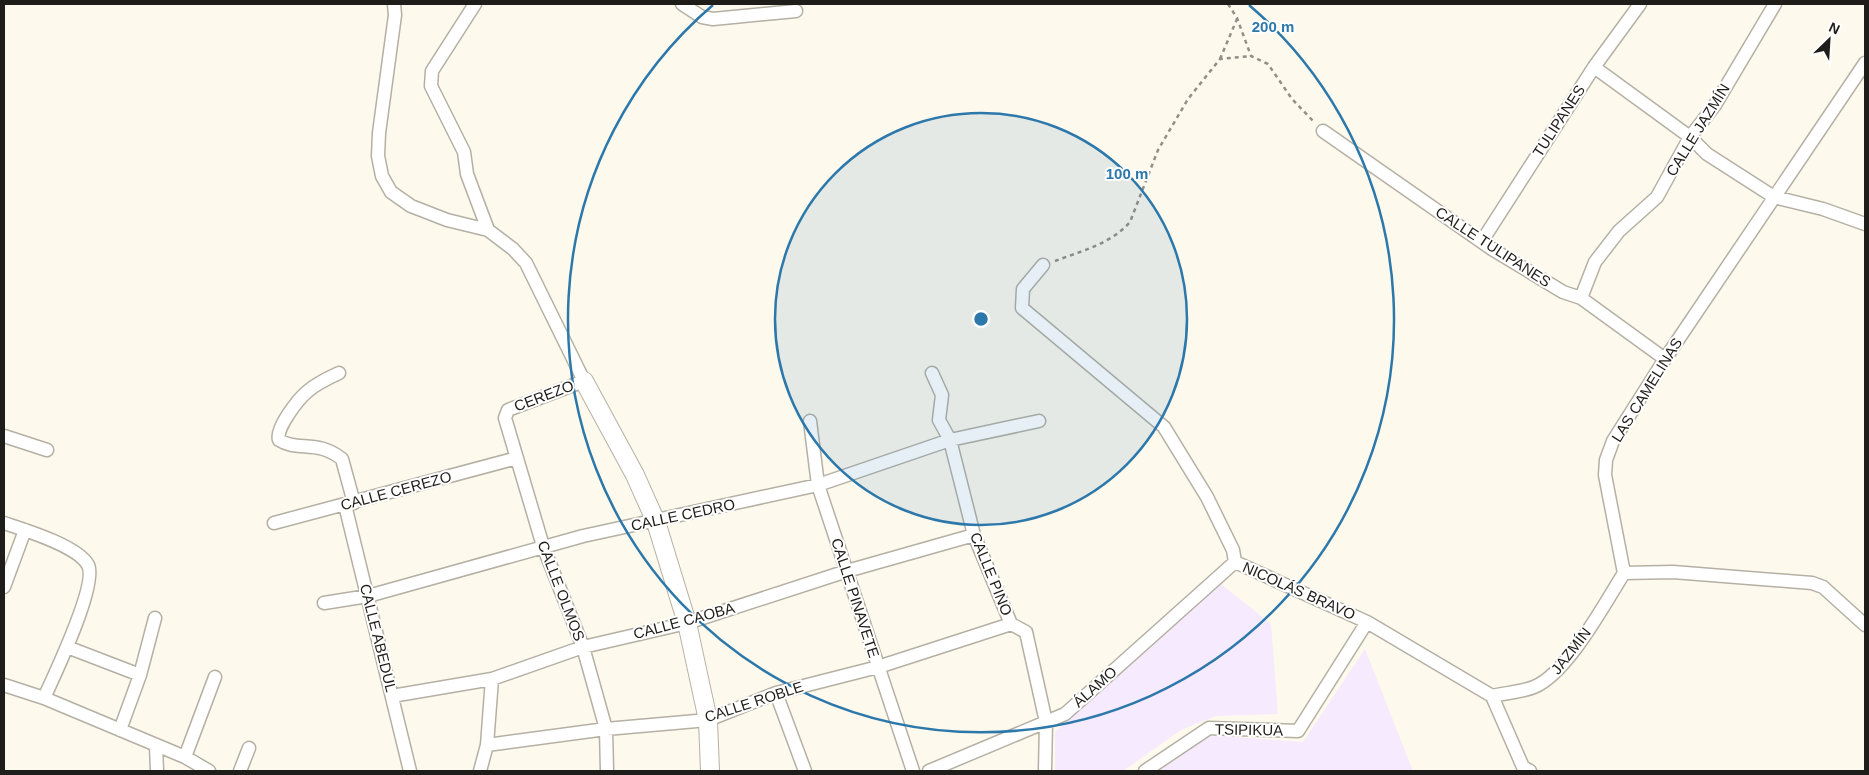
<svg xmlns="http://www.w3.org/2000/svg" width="1869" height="775" viewBox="0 0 1869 775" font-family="Helvetica,sans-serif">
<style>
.education{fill:#f6eafe}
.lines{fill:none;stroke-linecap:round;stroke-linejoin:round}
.street-casing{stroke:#b5b0a4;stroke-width:15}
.secondary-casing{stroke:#b5b0a4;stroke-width:20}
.path{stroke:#938f87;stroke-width:2.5;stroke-dasharray:4 4;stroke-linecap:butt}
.street{stroke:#fff;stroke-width:12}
.secondary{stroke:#fff;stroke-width:18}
.ring{fill:none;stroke:#2d78ab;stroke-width:2.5}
.labels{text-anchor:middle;stroke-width:4;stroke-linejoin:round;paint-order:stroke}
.street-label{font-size:15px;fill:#1f1d19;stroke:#fff}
.centre{fill:#2d78ab;stroke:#fff;stroke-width:2.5}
.ring-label{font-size:15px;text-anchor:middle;font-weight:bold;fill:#2d78ab;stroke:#fff;stroke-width:4;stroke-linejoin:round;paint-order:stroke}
</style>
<rect width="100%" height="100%" fill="#fef9ed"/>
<path class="education" d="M1221,584l50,40 7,90 -62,2 -35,14 -58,41h-68v-39z
M1365,649l48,122h-255l52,-36 93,7z"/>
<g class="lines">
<defs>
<path id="street" d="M394,4l1,11 -16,118 -1,23 4,20 9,16 20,14 36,14 41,10 25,19 13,14 58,118 -76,29 -3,8 38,128 40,101 23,82 1,42
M475,4l-43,67 -1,15 33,66 3,22 21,56
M682,4l20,13 11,2 83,-8
M1865,63l-200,296 -52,82 -7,19 -1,15 19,98 49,-1 139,11 11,4 42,38
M1594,67l96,70 17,17 67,43 49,12 42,15
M1323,131l169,118 71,43 18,6 84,61
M1482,241l112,-174 46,-63
M1043,265l-20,24 -1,19 142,119 43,70 26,53 2,12
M1581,298l14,-36 24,-31 38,-34 33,-60 25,-32 60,-101
M339,373c-11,5 -22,10 -31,18 -10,8 -33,38 -29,49 19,12 38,-1 63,19l12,44
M932,373l10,22 -3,25 11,20 24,95 37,89 15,8 20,90 -1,49
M810,421l8,64 95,286
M4,436l43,14
M345,505l65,266
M4,523c21,7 74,23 84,42 10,19 -34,111 -44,133
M274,523l243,-65
M1235,562l132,60 125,74
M4,587l21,-57
M324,603l44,-7 215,-60 235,-51 132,-45 89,-19
M67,647l73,28 15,-57
M4,685l40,13 141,59 24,14
M776,693l29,78
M392,696l100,-17 91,-32 104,-24 160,-52 127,-36
M1492,696c13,-3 30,-4 42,-9 33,-13 71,-84 90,-114
M1492,696l31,71 7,4
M120,730l20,-55
M487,745l119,-16 102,-9 68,-27 102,-26 133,-43
M156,746l1,25
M185,757l30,-80
M240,771l9,-23
M480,771l7,-26 5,-66
M929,771l136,-57 170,-152
M1145,771l64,-43 89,3 69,-109"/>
<path id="secondary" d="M584,381l51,94 21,47 31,101 21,97 2,51"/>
</defs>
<use href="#street" class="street-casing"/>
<use href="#secondary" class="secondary-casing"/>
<path class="path" d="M1228,4l9,14 14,38 17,8 24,35 23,24
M1220,59l17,-40
M1055,261c26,-10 56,-17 75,-39l28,-72 30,-51 32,-40 31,-3"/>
<use href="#street" class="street"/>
<use href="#secondary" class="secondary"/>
</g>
<circle cx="981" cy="319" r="206" fill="#2d78ab" fill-opacity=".12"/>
<g class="ring">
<circle cx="981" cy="319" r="206"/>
<path d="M1249 5A413 413 0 1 1 713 5"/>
</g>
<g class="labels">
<g class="street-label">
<text transform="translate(1559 121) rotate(-57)" y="5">TULIPANES</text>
<text transform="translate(1698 130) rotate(-58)" y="5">CALLE JAZMÍN</text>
<text transform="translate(1493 247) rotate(33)" y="5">CALLE TULIPANES</text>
<text transform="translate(1647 390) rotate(-58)" y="5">LAS CAMELINAS</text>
<text transform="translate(544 396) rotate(-21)" y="5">CEREZO</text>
<text transform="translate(396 491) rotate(-15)" y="5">CALLE CEREZO</text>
<text transform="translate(683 515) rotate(-12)" y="5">CALLE CEDRO</text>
<text transform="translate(991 574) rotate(68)" y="5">CALLE PINO</text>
<text transform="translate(561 591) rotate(69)" y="5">CALLE OLMOS</text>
<text transform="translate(1299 591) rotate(24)" y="5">NICOLÁS BRAVO</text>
<text transform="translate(855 598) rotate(72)" y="5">CALLE PINAVETE</text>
<text transform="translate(684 621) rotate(-15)" y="5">CALLE CAOBA</text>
<text transform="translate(378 638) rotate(76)" y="5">CALLE ABEDUL</text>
<text transform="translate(1571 651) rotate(-52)" y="5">JAZMÍN</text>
<text transform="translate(1095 687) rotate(-42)" y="5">ÁLAMO</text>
<text transform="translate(754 702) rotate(-18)" y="5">CALLE ROBLE</text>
<text transform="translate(1249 730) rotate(1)" y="5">TSIPIKUA</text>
</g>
</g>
<circle cx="981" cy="319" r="8" class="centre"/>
<g class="ring-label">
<text x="1273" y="32">200 m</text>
<text x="1127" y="179">100 m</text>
</g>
<rect width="1869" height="775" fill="none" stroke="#1f1d19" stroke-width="10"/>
<g transform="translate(1829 40) rotate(25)" stroke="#ffffff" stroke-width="4" paint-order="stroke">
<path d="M0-4L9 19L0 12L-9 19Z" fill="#1f1d19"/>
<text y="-8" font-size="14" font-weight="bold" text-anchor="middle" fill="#1f1d19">N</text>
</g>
</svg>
